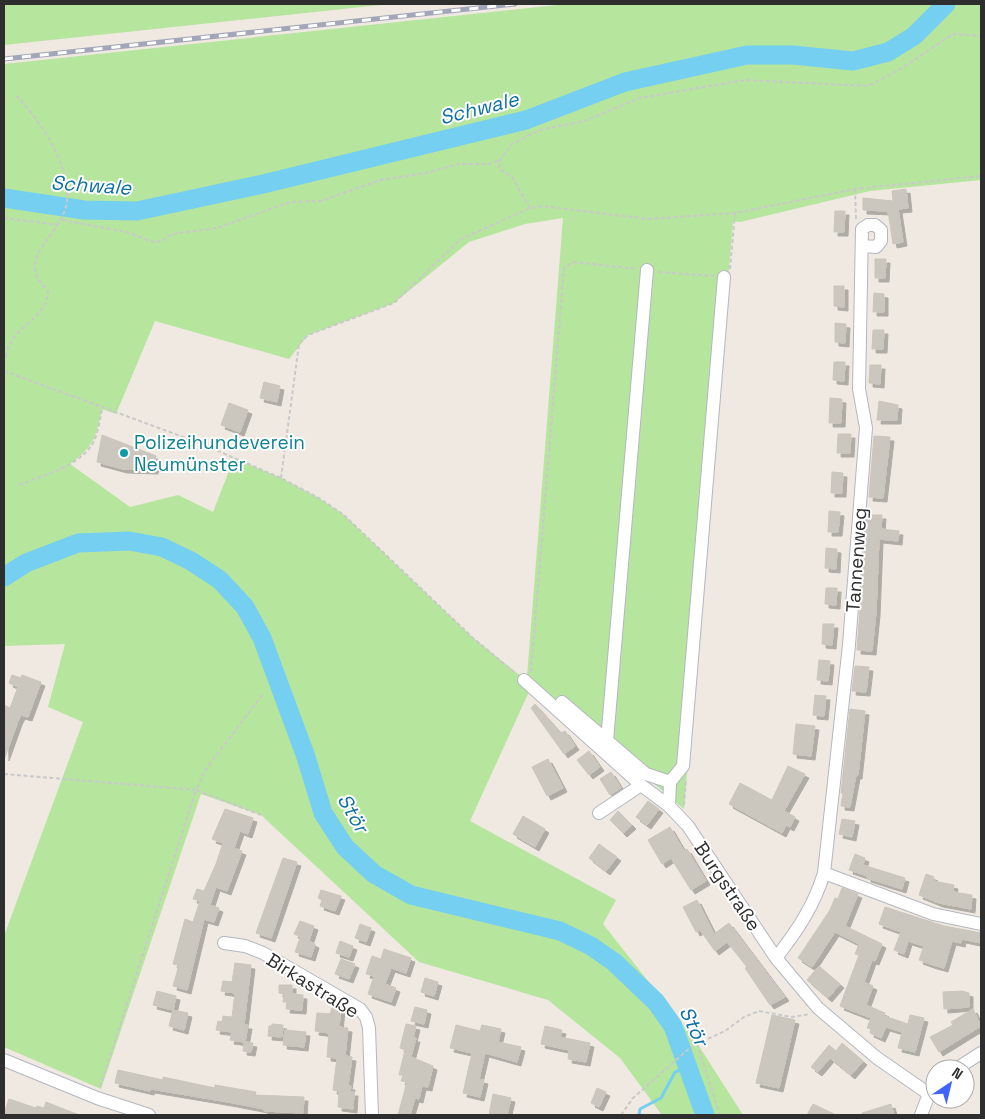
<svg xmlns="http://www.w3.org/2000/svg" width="985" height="1119" viewBox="0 0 985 1119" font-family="'Space Grotesk',sans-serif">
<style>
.green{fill:#b6e59e}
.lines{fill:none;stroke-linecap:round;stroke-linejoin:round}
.stream{stroke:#75cff0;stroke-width:3}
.river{stroke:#75cff0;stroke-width:19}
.building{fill:#cbc7bf;stroke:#cbc5ba;filter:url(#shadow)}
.minor-casing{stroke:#b4b7c1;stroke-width:14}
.path{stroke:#c9c9c9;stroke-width:2;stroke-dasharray:4 2.5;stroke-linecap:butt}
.minor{stroke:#fff;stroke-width:12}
.rail-casing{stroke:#a3a6b8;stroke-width:5}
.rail{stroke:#fff;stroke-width:3;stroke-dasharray:9;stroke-linecap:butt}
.culture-dot{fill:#0f9aa8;stroke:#fff;stroke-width:2}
.labels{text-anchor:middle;stroke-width:4;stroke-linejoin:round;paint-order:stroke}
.culture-label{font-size:19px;fill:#0d838f;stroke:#fff;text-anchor:start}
.street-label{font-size:19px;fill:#2e2e2e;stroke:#fff}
.water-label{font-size:20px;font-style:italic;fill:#0d6fa3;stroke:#fff}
</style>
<defs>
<filter id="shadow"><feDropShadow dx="4" dy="4" stdDeviation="0" flood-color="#0004"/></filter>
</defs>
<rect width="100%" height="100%" fill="#efe9e1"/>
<path class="green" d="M4,4h386l-386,41z
M567,4h414v176l-111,11 -130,31 -7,-1 -49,588 -157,-132 36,-459 -38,6 -56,18 -75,61 -86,32 -19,24 -134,-38 -39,93 -14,-5c-7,30 -7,36 -32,55l60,43 48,-12 35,17 21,-54 47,20 38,20 25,17 128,122 60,48 -62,136 146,79 -13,24 94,119 46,72h-81l-42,-57 -72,-58 -129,-38 -158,-147 -60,-21 -100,295 -97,-42v-111l79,-214 -35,-15 17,-63 -61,2v-582z"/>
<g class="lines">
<path class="stream" d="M639,1115l1,-6 21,-11 14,-26 14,-6"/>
<path class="river" d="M4,198l80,12 53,1 126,-27 263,-64 99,-38 122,-27h46l60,6 35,-9 26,-16 32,-32
M4,577l22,-14 52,-20 51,-2 33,6 29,14 29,19 25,27 17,31 44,119 17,56 22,34 29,27 37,21 149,36 31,15 23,16 42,40 17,24 32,89"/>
</g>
<path class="building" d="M906,189l2,19 -10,1 5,33 -10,2 -5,-33 -25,-1v-12l30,3 -1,-10z
M835,211h10l-1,21h-10z
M875,259h11l-1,19h-10z
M834,286h10v21l-10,-1z
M874,293l10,1v18h-11z
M835,323l11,1 -1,19 -10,-1z
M873,330h11l-1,19h-11z
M834,362h11l-1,19 -11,-1z
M870,365h11l-1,19 -11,-1z
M264,382l16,4 -3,16 -17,-4z
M830,398l12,1 -1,24h-12z
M879,401l19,4 -1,15h-20z
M229,403l19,7 -8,22 -19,-7z
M838,434h13l-1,19h-13z
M102,435l54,21 -2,14 -31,-1 -26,-7z
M874,436l16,1 -7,61 -14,-1z
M832,472l11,1 -1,20h-11z
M829,511l11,1 -2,20h-10z
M867,515h15l-1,14 18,2 -1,10 -19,-2 -3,73 -4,39 -15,-1z
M826,548l11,1 -1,20 -11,-1z
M826,588h11l-1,17 -11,-1z
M823,624h11l-2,21 -10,-1z
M819,660l11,1 -2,20 -11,-1z
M855,666l14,1 -3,25 -14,-1z
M12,675l9,3 1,-3 19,7 -13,35 -7,-2 -3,6 -13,36 -1,-52 6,3 8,-21 -9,-4z
M815,695l11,1 -2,20 -11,-1z
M535,704l26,29 4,-2 10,15 -11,8 -33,-46z
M850,709l15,2 -7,64h-2l-6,32 -9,-1 2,-13h-2z
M796,724l19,2 -4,30 -18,-2z
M589,751l11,16 -11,8 -12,-15z
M548,759l15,29 -16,8 -15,-29z
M788,766l17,8 -21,37 11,6 -5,10 -4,-2 -4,8 -53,-29 11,-21 32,17z
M611,772l10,16 -11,7 -10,-16z
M648,801l11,8 -12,16 -11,-8z
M225,809l28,9 -5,16 -8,-3 -6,17 8,3 -15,40 -11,-4 -6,18 9,3 -5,14 -10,-3 -17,71 -14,-4 6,-21 -6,-1 12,-45 8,3 7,-21 -7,-2 4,-10 7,2 12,-27 7,-21 -11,-4z
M618,811l14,14 -9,8 -13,-13z
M523,816l22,13 -10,18 -22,-13z
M842,819l13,2 -3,16 -13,-3z
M670,827l14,24 3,-2 19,32 -15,9 -20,-32 -9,6 -14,-24z
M599,844l18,13 -11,14 -17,-13z
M855,854l10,4 -2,7 42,13 -3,11 -35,-11v-2l-18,-6z
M283,858l14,4 -26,76 -15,-5z
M926,874l8,3 -1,4 21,4 -1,7 19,3 -1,14 -32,-6 -20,-8z
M842,888l16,6 -13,32 37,18 -7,17 -3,-1 -8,22 9,4 -7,19 19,8 -1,3 24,8 2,-9 14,3 -9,34 -17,-4 4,-16 -16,-5 -5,11 -11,-5 1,-4 -4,-1 4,-10 -31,-12 19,-51 -4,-1 4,-10 -24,-12 -23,35 -14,-9 32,-48 5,-12 3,1z
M321,890l20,6 -6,15 -15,-5 2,-6 -4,-2z
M697,900l17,34 15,-11 56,74 -15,8 -25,-37 2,-1 -20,-25 -12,9 -15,-21 -4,2 -13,-25z
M885,907l59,19 37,7v10l-19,-4 -1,4 -9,-2 -8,27 -11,-3 -14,-5 5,-14 -16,-5 -4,13 -10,-4 7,-18 -22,-8z
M300,921l14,5 -5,15 6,3 -4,13 -16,-5 5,-14 -1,-2 -5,-2z
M360,924l11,4 -5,14 -11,-4z
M340,941l13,5 -4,11 -13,-4z
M384,949l27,9 -5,15 -15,-5 -6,16 11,4 -5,14 -23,-8 6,-18 -8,-2 6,-18 9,3z
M341,959l14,5 -6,15 -14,-5z
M235,963l16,2 -7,60h4l-3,17 8,1 -2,9 -8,-1 1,-9 -14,-2 2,-8 -16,-2 2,-9 4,1 1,-6 9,1 3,-24 -14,-2 2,-10 9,1z
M819,966l21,18 -12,14 -21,-18z
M425,978l13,4 -4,14 -13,-4z
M279,985h13v9l11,1 -1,15 -16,-1 1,-7h-4l1,-8 -5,-1z
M157,991l19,5 -3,14 -20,-5z
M962,991l7,2v14l-25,2 -1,-17z
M333,1005l8,2 -2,20 9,1 -3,28 7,1 -4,29h3l-1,6h4l-1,17 -15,-2 1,-16 -6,-1 4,-32 -10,-1 2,-24 -14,-2 2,-18 13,1z
M415,1007l12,3 -3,14 -13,-3z
M973,1009l8,17 -42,26 -9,-15 23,-12 -2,-3z
M173,1010l15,3 -4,17 -15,-4z
M772,1015l23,5 -16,68 -23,-5z
M272,1024l11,1 -1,12 -14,-1 1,-10h3z
M406,1024l10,2 -3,12h3l-5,19 22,9 -5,21 -6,-1 -3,13 -4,-1 -5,17h-12l9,-33 -6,-1 2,-6h-4l6,-25 -5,-2z
M456,1025l24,6 2,-6 19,4 -3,13 23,5 -4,15 -32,-9 -6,26 5,1 -4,17 -17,-4 9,-40 -22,-5z
M545,1026l17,4 -2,7 30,6 -4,19 -18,-3 1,-9 -28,-6z
M285,1030l21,2 -2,15 -21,-2z
M842,1043l21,18 -12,14 -21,-17 -12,14 -7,-5 18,-22 7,6z
M118,1070l45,10v-3l52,11v-3l41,7 -1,3 49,2 -1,16 -39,-2v-2l-36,-7 -77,-13 -1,2 -35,-8z
M597,1088l9,4 -7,15 -8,-4z
M493,1094l18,4 -4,17h-18z
M9,1099l27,9 1,-2 7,2 2,-6 33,13h-69l-6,-2z
M813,1104l23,11h-29z
M891,1104l3,11h-32v-2z"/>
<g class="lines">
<defs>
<path id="minor" d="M524,680l117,105 28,21 19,20 88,132 42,50 59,50 52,36
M562,702l84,72 24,8 -1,24
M607,741l40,-471
M670,782l13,-16 41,-489
M599,813l42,-28
M824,873l25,-228 17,-217 -7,-39 3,-160 6,-4h7l6,5v11l-5,6 -13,-1
M224,943l21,3 18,7 97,56 6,8 3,11 3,87
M776,958c21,-27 38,-52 48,-85l109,41 48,10
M4,1060l93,38 52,17
M956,1069l25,-16
M921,1115l8,-21 6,-7"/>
</defs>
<use href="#minor" class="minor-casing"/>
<path class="path" d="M855,189l1,30
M530,208l-18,-31 -13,-8 1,-9 12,-16 28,-14 44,-9 56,-23 105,-18 123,6 31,-16 54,-36 28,2
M4,218l55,7
M62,220l65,12 25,10 10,-1 9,-7 46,-6 73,-26 31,-1 59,-21 46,-7 32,-9h31l11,-4
M730,269l5,-56
M659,272l55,4
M4,363c2,-7 4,-17 8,-23 12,-17 36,-26 36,-50 -38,-32 17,-55 19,-90 2,-38 -27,-79 -51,-105
M4,371l193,71 84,36 38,20 25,17 128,122 44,37
M281,478l18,-134 9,-9 86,-32 67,-64 69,-31 12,-2 106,13 87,-6 120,-24 126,-13
M19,485c24,-10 60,-18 74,-42 5,-10 7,-23 9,-34
M531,672l33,-404 9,-6 64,7
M4,774l192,16 -96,297
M684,805l2,-25
M261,815l-65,-25 10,-21 57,-75
M697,1044l23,71
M621,1115l12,-17 59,-52 33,-15 19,-14 15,-6 33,6 18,-3"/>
<use href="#minor" class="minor"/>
<defs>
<path id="rail" d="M4,59l511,-55"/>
</defs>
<use href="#rail" class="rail-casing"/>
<use href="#rail" class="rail"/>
</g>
<circle class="culture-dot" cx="124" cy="453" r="5"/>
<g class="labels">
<g class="culture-label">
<text x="134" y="449">Polizeihundeverein<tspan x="134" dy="22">Neumünster</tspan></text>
</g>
<g class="street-label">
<text transform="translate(856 560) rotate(-86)" y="7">Tannenweg</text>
<text transform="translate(728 886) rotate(56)" y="7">Burgstraße</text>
<text transform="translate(313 985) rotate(32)" y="7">Birkastraße</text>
</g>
<g class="water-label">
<text transform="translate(479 108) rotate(-14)" y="7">Schwale</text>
<text transform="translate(91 185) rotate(4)" y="7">Schwale</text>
<text transform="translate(353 813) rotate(60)" y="7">Stör</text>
<text transform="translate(694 1026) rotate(65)" y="7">Stör</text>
</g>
</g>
<rect width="985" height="1119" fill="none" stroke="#2e2e2e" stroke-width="10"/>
<g transform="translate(950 1084) rotate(35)"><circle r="24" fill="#ffffff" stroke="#ababab"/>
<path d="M0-4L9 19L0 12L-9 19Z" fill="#4264fb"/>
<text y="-8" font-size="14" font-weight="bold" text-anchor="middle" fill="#2e2e2e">N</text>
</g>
</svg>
